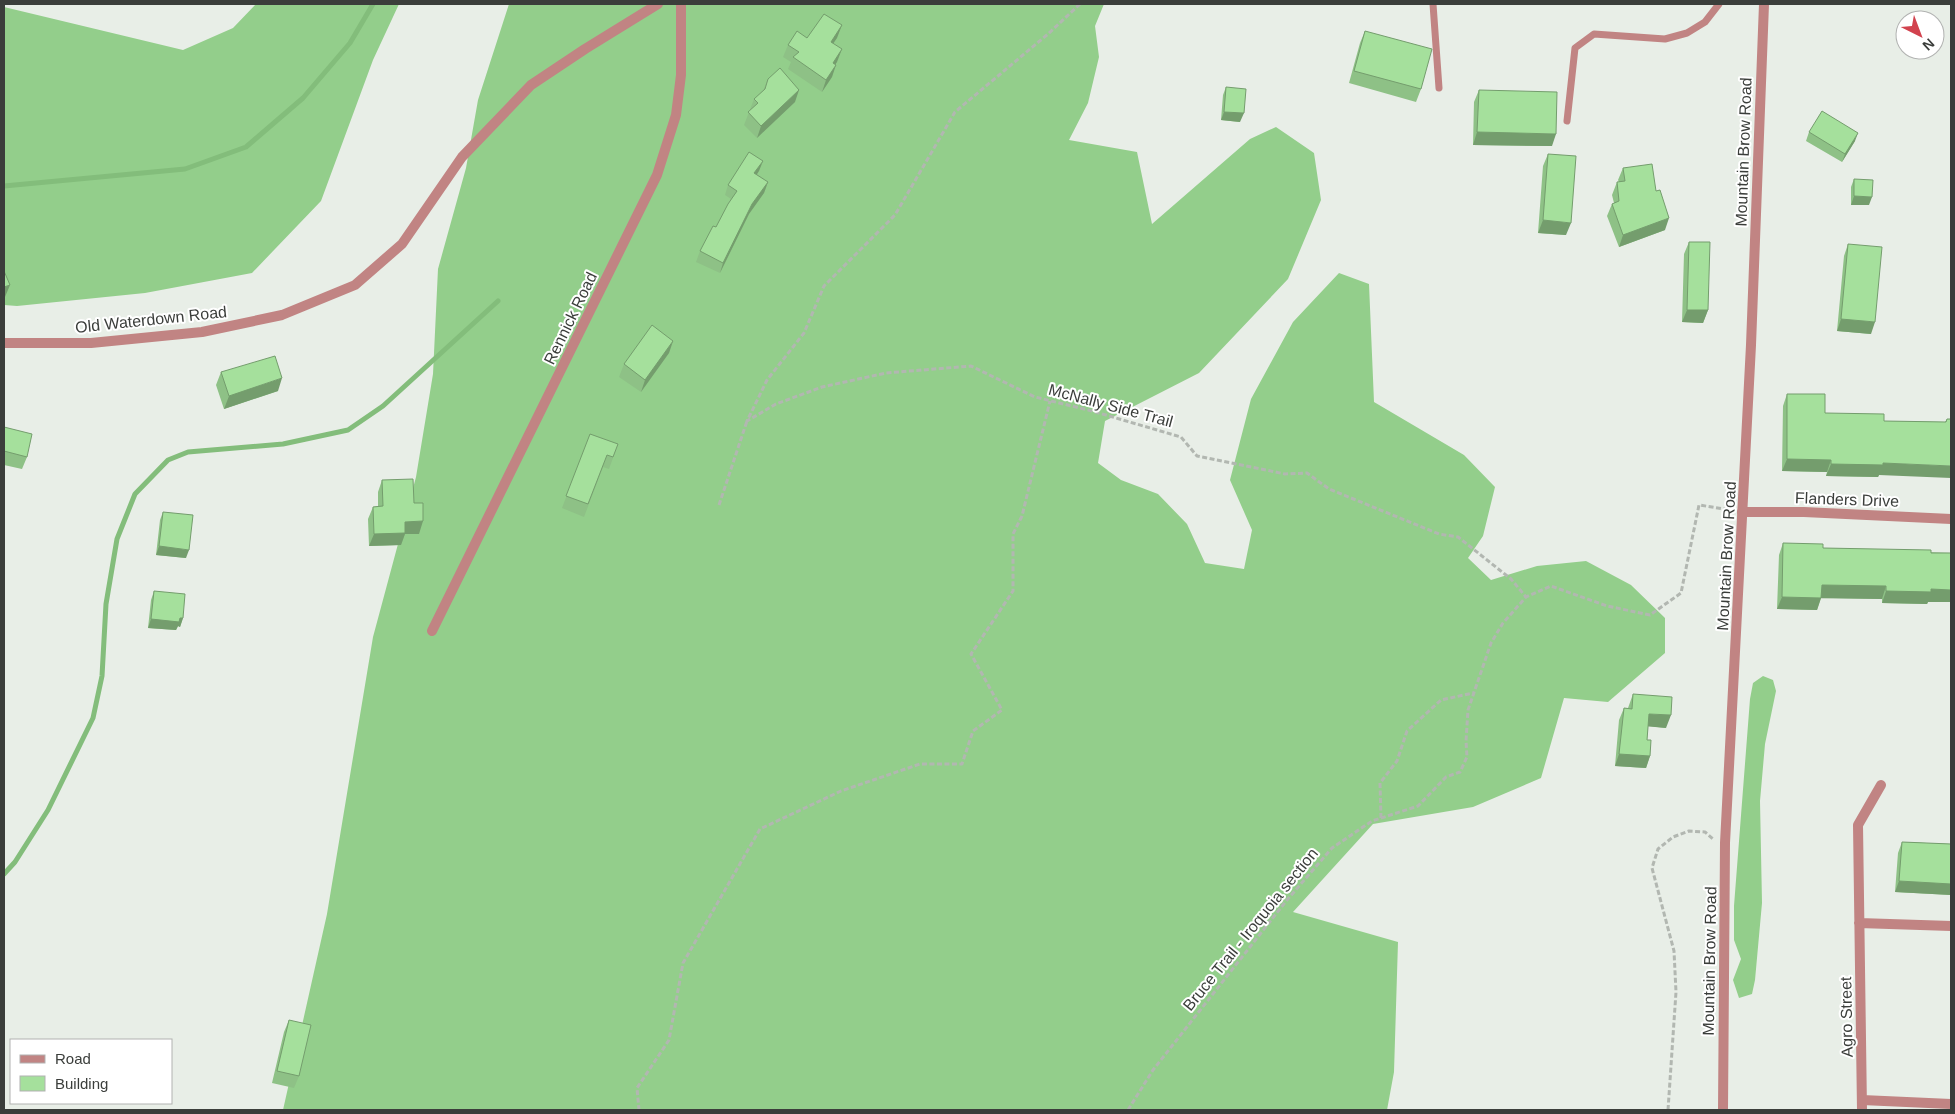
<svg xmlns="http://www.w3.org/2000/svg" width="1955" height="1114" viewBox="0 0 1955 1114" font-family="Helvetica,sans-serif">
<style>
.forest{fill:#93ce8b}
.lines{fill:none;stroke-linecap:round;stroke-linejoin:round}
.stream{stroke:#83bd7b;stroke-width:5}
.path{stroke:#b2b7b1;stroke-width:3;stroke-dasharray:5 2.5;stroke-linecap:butt}
.service{stroke:#c18483;stroke-width:7}
.minor{stroke:#c18483;stroke-width:10}
.tertiary{stroke:#c18483;stroke-width:10}
.wall{fill:#8ec186}
.shaded-wall{fill:#749d6d}
.building{fill:#a5e09c;stroke:#749d6d}
.labels{text-anchor:middle;stroke-width:4;stroke-linejoin:round;paint-order:stroke}
.street-label{font-size:16px;fill:#3b3e3b;stroke:#fff}
</style>
<rect width="100%" height="100%" fill="#e8eee7"/>
<path class="forest" d="M256,4h143l-26,56 -52,141 -69,72 -107,20 -128,13 -13,-1v-298l179,43 50,-22z
M509,4h595l-9,22 4,31 -11,46 -19,37 68,12 15,72 98,-85 26,-12 38,26 7,47 -33,79 -89,94 -94,48 -7,42 23,17 37,14 29,30 18,39 39,6 8,-39 -22,-50 21,-81 42,-77 46,-49 30,11 5,118 90,53 31,32 -12,49 -15,22 23,22 46,-14 49,-5 45,24 34,33v35l-57,49 -44,-4 -23,80 -68,29 -100,17 -80,88 105,30 -4,130 -7,38h-1104l44,-196 46,-277 43,-160 17,-103 5,-105 28,-101 12,-68z
M1763,676l10,4 3,11 -11,53 -5,57 2,102 -7,77 -3,14 -13,4 -6,-18 8,-21 -7,-19v-34l16,-207 3,-16z"/>
<g class="lines">
<path class="stream" d="M4,186l181,-17 61,-22 57,-49 47,-55 23,-39
M4,874l11,-12 33,-52 45,-92 9,-42 4,-72 11,-65 18,-45 33,-34 20,-8 95,-8 65,-14 35,-24 115,-105"/>
<path class="path" d="M1080,4l-32,30 -93,78 -60,103 -71,71 -20,47 -37,47 -20,41 29,-17 46,-17 64,-14 85,-7 64,31 57,14 89,26 16,19 88,18 22,-1 22,16 110,45 19,3 53,42 15,18
M719,505l28,-84
M1381,818l-1,-35 17,-22 10,-30 34,-31 32,-7
M639,1110l-2,-22 32,-48 14,-77 77,-134 81,-38 79,-27h42l11,-33 29,-21 -31,-56 42,-63v-57l9,-18 28,-115
M1128,1110l25,-40 134,-170 45,-52 40,-27 46,-15 28,-29 14,-5 7,-15 -1,-16 2,-31 23,-67 12,-20 23,-26 25,-11 56,20 43,9 31,-22 18,-88 32,5
M1668,1110l8,-118 -2,-41 -22,-83 6,-19 15,-12 16,-6 16,1 8,7"/>
<path class="service" d="M1433,4l6,84
M1567,121l8,-73 19,-14 71,5 22,-6 18,-11 14,-18"/>
<path class="minor" d="M4,343h87l111,-11 80,-17 73,-30 47,-41 60,-87 69,-72 54,-36 73,-45
M1742,512h62l147,7
M432,631l225,-456 19,-60 5,-40v-71
M1859,923l92,3
M1862,1100l89,4
M1862,1110l-4,-285 23,-40"/>
<path class="tertiary" d="M1723,1110l2,-267 26,-498 13,-341"/>
</g>
<path class="wall" d="M1365,31l56,58 -5,13 -67,-19 11,-40z
M807,38h30l-4,5 4,19 -2,3 -3,12 -10,15 -34,-23 3,-7 -8,-5 5,-12z
M768,79l27,23 -38,36 -13,-13 10,-26 9,-8z
M1226,87l14,35 -19,-2 2,-25z
M1479,90l73,56 -79,-1 1,-43z
M1809,132l46,9 -13,21 -36,-21z
M1548,154l18,81 -28,-2 5,-67z
M1623,168l33,23 9,39 -46,17 -12,-31 5,-12 2,-1 -2,-8 5,-13h2l-1,-2z
M759,171l-2,3 11,8 -4,11 -15,21 -29,59 -24,-11 4,-11 16,-24 15,-28 -6,-4 3,-10z
M1854,179l15,26h-18v-18z
M1689,242l19,68 -5,13 -21,-1 2,-68z
M1848,244l23,90 -34,-3 7,-75z
M673,341l-4,12 -28,39 -22,-15 5,-13z
M221,372l57,19 -54,18 -8,-24z
M1787,394l38,19 59,8 61,1 2,-3h4l-72,56 -1,2 -52,-1 1,-4 -45,-1 1,-65z
M4,427l23,30 -5,12 -18,-4z
M590,434l28,10 -9,25 -6,-2 -19,50 -22,-9z
M382,480l32,23 5,31h-14l-4,11 -32,1 -1,-27 5,-12 5,-1v-14z
M163,512l23,46 -30,-3 4,-35z
M1783,543l40,5 128,5v49h-23l-1,2 -45,-1v-4l-61,-1 -4,12 -40,-1 2,-54z
M154,591l29,27 -3,9 -2,-1 -2,4 -28,-2 3,-28z
M1633,694l33,34 -18,-2 -1,14 3,16 -4,12 -31,-2 4,-46 5,-12h4z
M1902,842l49,2v51l-56,-3 3,-39z
M289,1020l10,56 -5,12 -22,-5 12,-51z"/>
<path class="shaded-wall" d="M842,25l-5,13 -11,16 5,-12z
M842,49l-5,13 -9,13 5,-12z
M836,65l-4,12 -10,15 4,-12z
M799,90l-4,12 -38,36 4,-12z
M1224,112l20,1 -4,9 -19,-2z
M1477,132l79,2 -4,12 -79,-1z
M1858,133l-3,8 -13,21 3,-8z
M763,161l-4,10 -8,12 3,-10z
M768,182l-4,11 -15,21 -29,59 3,-10 29,-59z
M1854,196l18,1 -3,8h-18z
M1669,218l-4,12 -46,17 4,-12z
M1543,220l28,3 -5,12 -28,-2z
M10,285l-5,12 -1,1v-11z
M1687,310h21l-5,13 -21,-1z
M1841,319l34,3 -4,12 -34,-3z
M673,341l-4,12 -28,39 4,-12z
M282,378l-4,13 -54,18 5,-13z
M1787,459l44,1 -4,12 -45,-1z
M1883,463l68,3v12l-72,-3 -1,2 -52,-1 5,-12z
M423,521l-4,13h-14l-4,11 -32,1 5,-12 31,-12z
M159,546l30,4 -3,8 -30,-3z
M1822,585l64,1 -4,13 -65,-1z
M1931,589l20,1v12h-23l-1,2 -45,-1 4,-12z
M1782,597l39,1 -4,12 -40,-1z
M180,618h3l-3,9 -2,-1 -2,4 -28,-2 3,-9z
M1649,714l22,1 -5,13 -22,-2z
M1619,754l31,2 -4,12 -31,-2z
M1899,881l52,3v11l-56,-3z"/>
<path class="building" d="M824,14l18,11 -11,17 11,7 -9,14 3,2 -10,15 -33,-23 6,-5 -11,-7 9,-14 10,7z
M1365,31l67,18 -11,40 -67,-18z
M780,68l19,22 -38,36 -13,-14 10,-9 -4,-4 11,-10 3,-10z
M1226,87l20,2 -2,24 -20,-1z
M1479,90l78,2 -1,42 -79,-2z
M1822,111l36,22 -13,21 -36,-22z
M749,152l14,9 -9,12 14,9 -16,22 -29,59 -23,-12 13,-25 3,1 12,-23 9,-13 -9,-6z
M1548,154l28,2 -5,67 -28,-3z
M1652,164l4,27 4,-1 9,28 -46,17 -11,-31 7,-3 -2,-19 8,-1 -2,-13z
M1854,179l19,1 -1,17 -18,-1z
M1689,242h21l-2,68h-21z
M1848,244l34,3 -7,75 -34,-3z
M4,271l6,14 -6,2z
M652,325l21,16 -28,39 -21,-16z
M275,356l7,22 -53,18 -8,-24z
M1787,394h38v19l59,1v7l62,1 1,-3h4v47l-68,-3v2l-52,-1v-4l-44,-1z
M4,427l28,7 -5,23 -23,-6z
M590,434l28,10 -5,13 -6,-2 -19,49 -22,-8z
M413,479l1,24h9v18l-18,1v11l-31,1 -1,-27 10,-1 -1,-26z
M163,512l30,3 -4,35 -30,-4z
M1783,543l40,1v4l108,2v3h20v37l-20,-1v3l-45,-1v-5l-64,-1 -1,13 -39,-1z
M154,591l31,3 -2,24h-3l-1,4 -28,-3z
M1633,694l39,3 -1,18 -22,-1 -2,26h4l-1,16 -31,-2 5,-46 8,1z
M1902,842l49,2v40l-52,-3z
M289,1020l22,5 -12,51 -22,-5z"/>
<g class="labels">
<g class="street-label">
<text transform="translate(1743 152) rotate(-88)" y="6">Mountain Brow Road</text>
<text transform="translate(570 318) rotate(-64)" y="6">Rennick Road</text>
<text transform="translate(151 319) rotate(-6)" y="6">Old Waterdown Road</text>
<text transform="translate(1111 405) rotate(15)" y="6">McNally Side Trail</text>
<text transform="translate(1847 499) rotate(2)" y="6">Flanders Drive</text>
<text transform="translate(1726 556) rotate(-87)" y="6">Mountain Brow Road</text>
<text transform="translate(1250 929) rotate(-51)" y="6">Bruce Trail - Iroquoia section</text>
<text transform="translate(1709 961) rotate(-89)" y="6">Mountain Brow Road</text>
<text transform="translate(1846 1017) rotate(-91)" y="6">Agro Street</text>
</g>
</g>
<rect width="1955" height="1114" fill="none" stroke="#3b3e3b" stroke-width="10"/>
<rect x="10" y="1039" width="162" height="65" fill="#ffffff" stroke="#b1b2b1"/>
<rect x="20" y="1055" width="25" height="8" fill="#c18483" stroke="#b1b2b1"/>
<text x="55" y="1064" font-size="15" fill="#3b3e3b">Road</text>
<rect x="20" y="1076" width="25" height="15" fill="#a5e09c" stroke="#b1b2b1"/>
<text x="55" y="1089" font-size="15" fill="#3b3e3b">Building</text>
<g transform="translate(1920 35) rotate(138)"><circle r="24" fill="#ffffff" stroke="#b1b2b1"/>
<path d="M0-4L9 19L0 12L-9 19Z" fill="#d2424e"/>
<text y="-8" font-size="14" font-weight="bold" text-anchor="middle" fill="#3b3e3b">N</text>
</g>
</svg>
